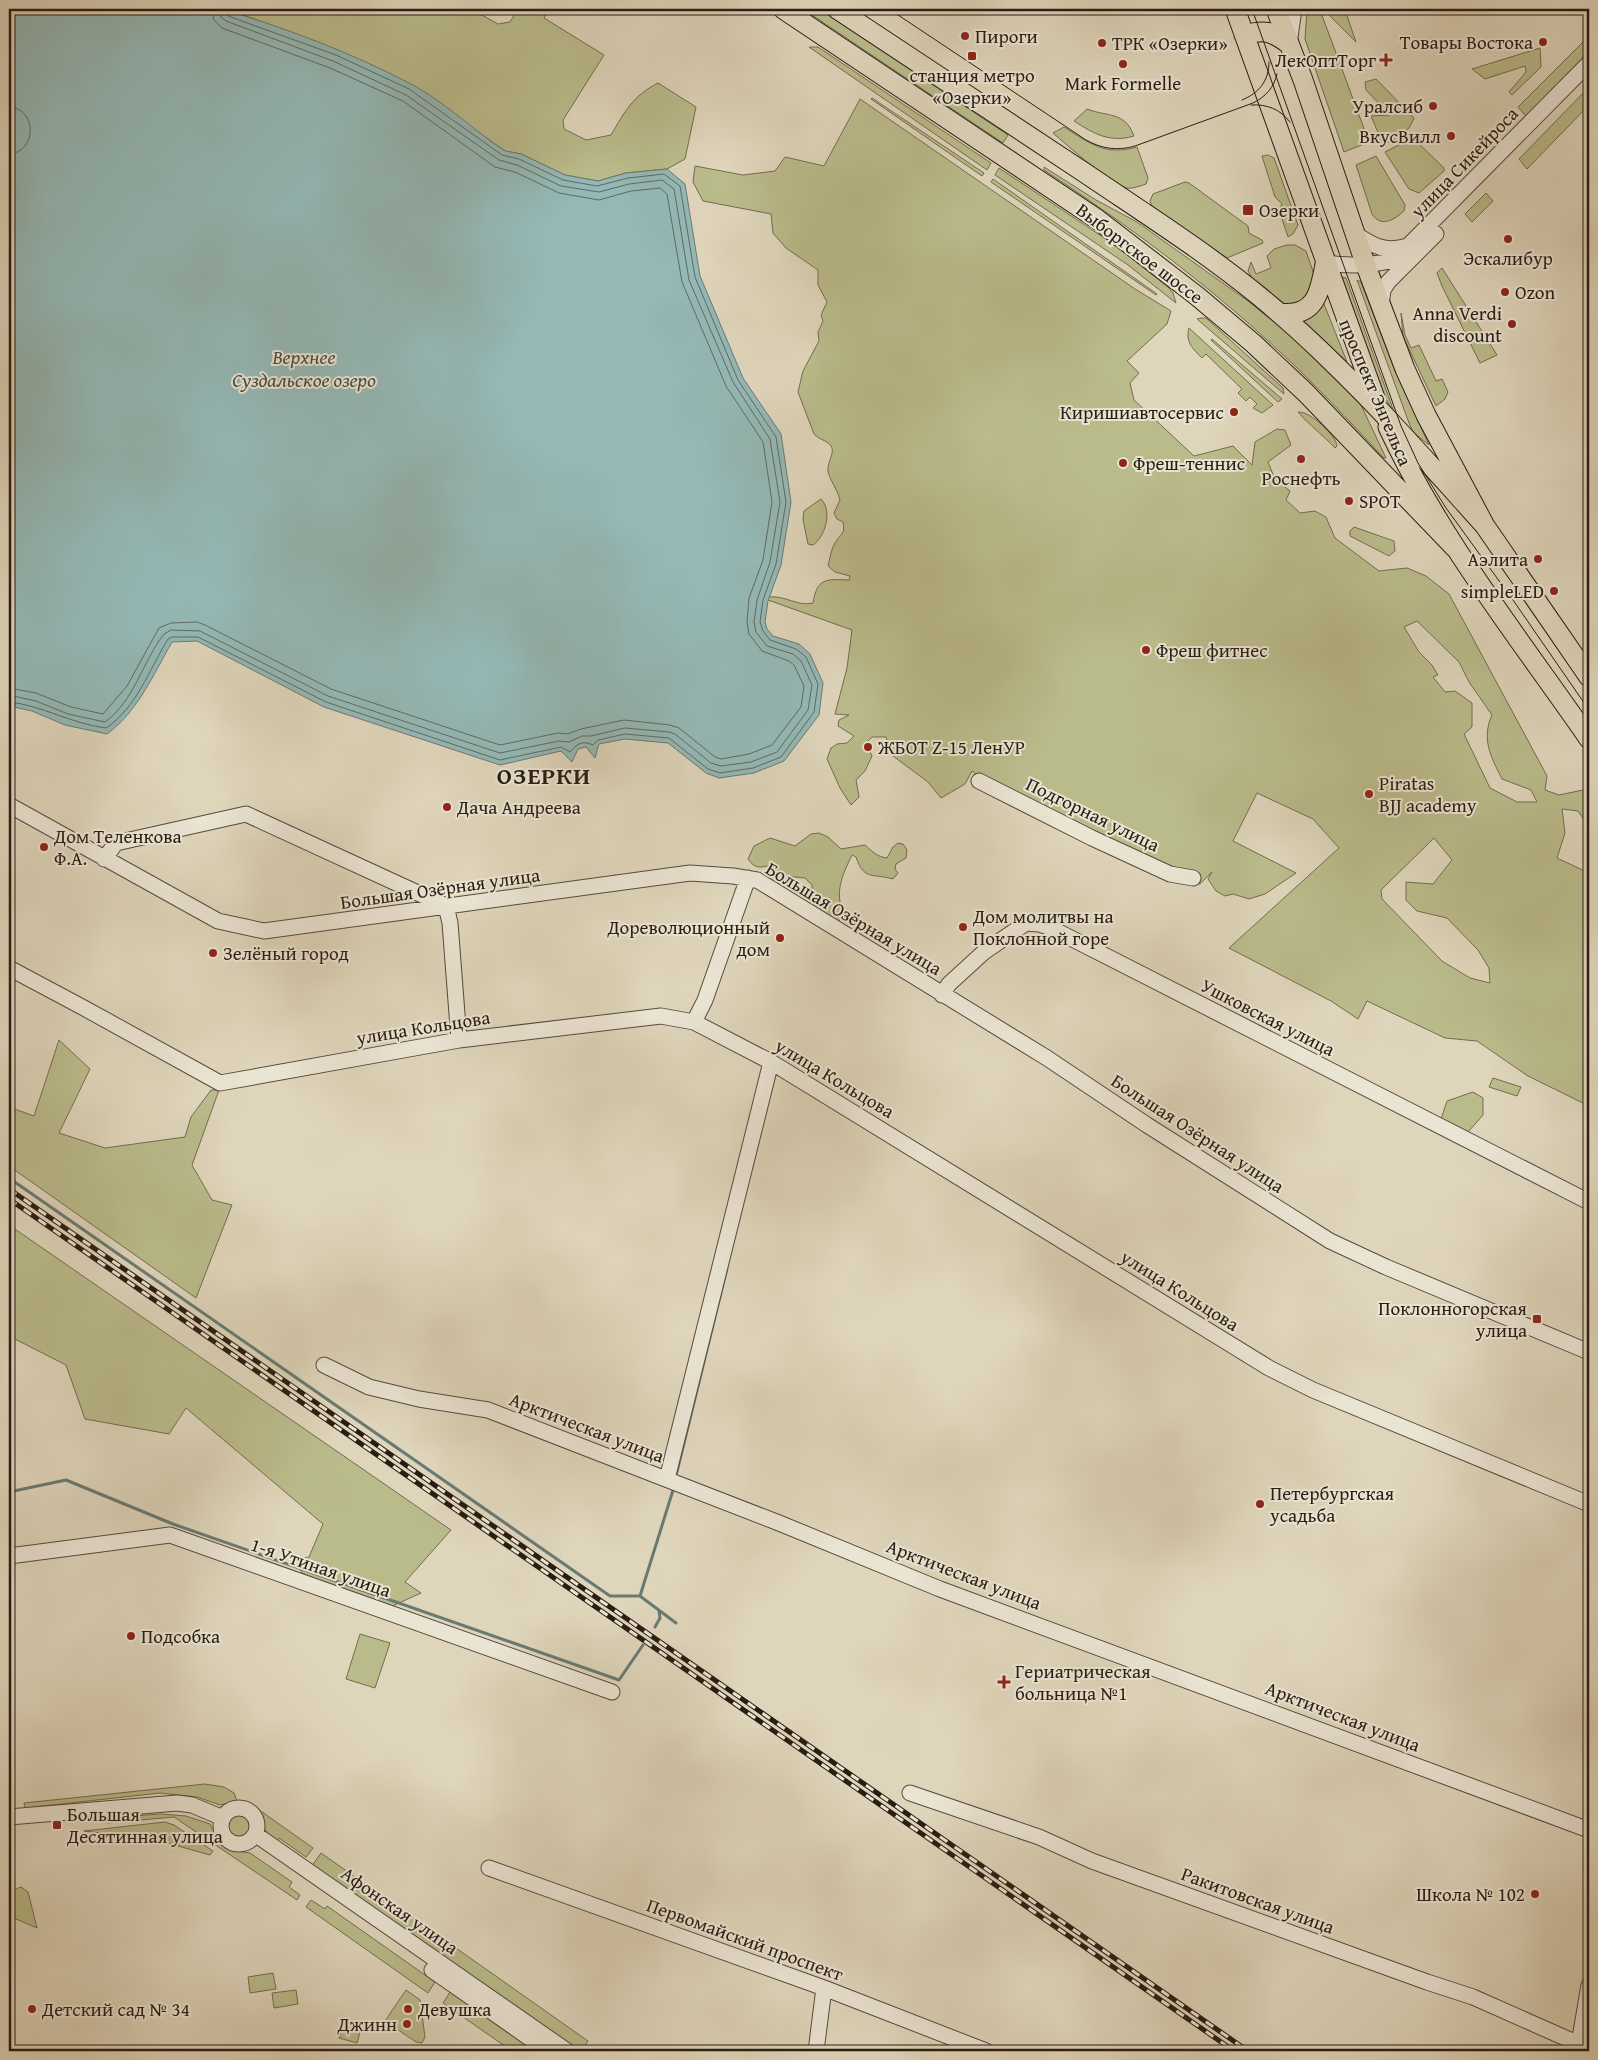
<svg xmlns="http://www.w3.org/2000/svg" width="1598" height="2060" viewBox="0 0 1598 2060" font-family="'Gentium Book Plus',serif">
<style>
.green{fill:#babb8b;stroke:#726c4e;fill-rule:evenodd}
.water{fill:#94b8b5;stroke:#697a74}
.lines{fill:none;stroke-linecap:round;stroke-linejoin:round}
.shore{stroke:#5e6a64;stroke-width:1}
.stream{stroke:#697a74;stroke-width:3}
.minor-casing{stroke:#564a3c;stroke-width:17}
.major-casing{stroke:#291c12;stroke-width:21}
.minor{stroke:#eae4d3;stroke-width:15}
.major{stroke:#dfd5bb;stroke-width:19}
.tram{stroke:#291c12;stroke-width:1}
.rail-casing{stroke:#291c12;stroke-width:5}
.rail{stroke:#eae4d3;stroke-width:3;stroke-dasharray:9;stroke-linecap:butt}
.poi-dot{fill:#8f2418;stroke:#eae4d3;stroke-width:2}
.labels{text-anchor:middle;stroke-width:4;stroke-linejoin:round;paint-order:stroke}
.poi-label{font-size:19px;fill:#291c12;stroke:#eae4d3;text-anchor:start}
.street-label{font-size:19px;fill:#291c12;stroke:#eae4d3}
.water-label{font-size:20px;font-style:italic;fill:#494b43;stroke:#eae4d3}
.district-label{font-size:24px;font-weight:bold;letter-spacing:1px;fill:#291c12;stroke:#eae4d3}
</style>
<rect width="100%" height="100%" fill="#dfd5bb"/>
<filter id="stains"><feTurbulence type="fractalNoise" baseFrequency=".004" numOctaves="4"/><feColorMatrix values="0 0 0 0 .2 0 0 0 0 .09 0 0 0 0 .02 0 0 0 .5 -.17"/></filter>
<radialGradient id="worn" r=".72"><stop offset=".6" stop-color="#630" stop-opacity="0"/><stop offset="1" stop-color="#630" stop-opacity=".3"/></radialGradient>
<path class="green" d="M222,9h191l10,5c10,-3 23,-9 32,-2l1,-3h15l27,15 12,-2 8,-13h30l-4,9 60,37 -41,65 1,9 22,11 25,-5c14,-24 22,-39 47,-52l38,24 -11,52 -18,10 -41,4 -28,8 -33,-6 -44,-21 -16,-3 -93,-66 -160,-67z
M803,9h16l189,126 -5,8z
M1309,9l11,1 49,132 -25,10 -39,-113 2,-28z
M1345,10l11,32 -25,-25 -1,-2z
M1589,36v19l-60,61 -5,-2 -6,-7z
M809,47h9l173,116 -4,7z
M1540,48l1,19 -29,28 -3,-3 17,-20 -1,-6 -40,13 -13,-10z
M1376,79l38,39c-6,16 -16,21 -31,26l-12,-28 19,-1 -24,-25 -1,-8z
M1589,87v18l-62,64 -8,-10z
M872,98l112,75 -2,3 -111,-77z
M860,99l275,190 36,22 -4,13 -40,37 12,12 -9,10 4,17 60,56 39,-10 19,19 3,-23 22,-13 8,1 6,15 -23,17 7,17 15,12 -4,9 14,13 15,-2 11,6 9,21 44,33 28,-3 19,8 23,18 98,182 -2,14 14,5 24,-5 6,3v34l-11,-16 -16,-2 3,24 -8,25 32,15v233l-61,-30 -51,-35 -32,-3 -78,-37 -9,18 -27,-18 -102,-53 110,-100 -26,-29 -56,-26 -24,48 63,32 -31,21 -16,5 -16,-5 -8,2 -9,-5 -8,-12 4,-7 -12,12 -28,-4 -17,-8 -184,-90 5,-8 -4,-3 -7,13 -24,14 -13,-16 -35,-26 -7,-19h-14l-6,6 6,13 -7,15 -9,9 3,17 -8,8 -11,-17 -13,-29 4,-11 6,-4 10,-1 7,-7 -16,-10 1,-6 10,-5 -14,-1 12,-46 5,-38 -84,-30 1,-3c16,-2 29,10 44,6 4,-25 13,-24 36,-23l1,-4 -15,-4 -7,-6c2,-7 3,-17 7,-23 5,-9 11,-9 8,-21l-6,-3 -3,-6 6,-13c-2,-10 -10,-19 -12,-29 -1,-8 6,-17 4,-23 -2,-7 -13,-8 -18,-14l-16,-42 5,-21 16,-30 -1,-9 5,-11 -2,-6 6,-13 -9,-17v-15l-32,-22 -13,-15 -2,-19 -68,-13 -10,-19 2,-16 48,9 32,-4 10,-14 39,9zM1417,621l42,41 10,20 23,33c-11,24 -1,42 10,64l29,11 6,12h-20l-27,-14 -26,-54 8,-7v-24l-17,-12 -10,1 -12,-15 5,-2 -6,-10 -13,-13 -15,-25zM1434,838l18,22 -19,24 -27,-2v18l11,11 30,7 31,32 11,18 1,15 -20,-5 -28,-17 -60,-62 -1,-9z
M1087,109c20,8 38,2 47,27 -24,7 -40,-2 -60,-15z
M1064,127c27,17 41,29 73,20l11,31 -2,6c-6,2 -13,5 -19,4 -17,-4 -60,-43 -74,-55z
M1413,138l31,30v3l-25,22 -10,-4 -24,-37z
M1268,155l6,3 24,67 -5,9 -5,3 -9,-27 3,-6 -7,-7 -13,-41z
M1376,156l29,49 -1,6c-10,9 -23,17 -32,3l-16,-49z
M1044,167l52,33 41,22 111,79 42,34 71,70 25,53h-2c-35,-37 -69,-74 -106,-108 -73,-68 -152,-126 -234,-180z
M999,168l116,77 54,43 4,5 3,10 -48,-38 -133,-90z
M993,179l164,115 -1,1 -165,-113z
M1185,182l4,1 59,43 1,7 13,7 1,3 -36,15 -75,-52 -2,-5 3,-7z
M1486,193l7,8 -21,21 -7,-8z
M1287,245h8l11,6 10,29 -3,17 -24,10 -37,-29 -4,-7 3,-9 5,12 15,-6 -4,-12 7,-7z
M1442,268l55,87 -17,8 -38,-77 -5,-13z
M1342,277l4,1 48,134 -9,-14z
M1357,280l4,2 35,91 33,72 -16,-13 -4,-9z
M1324,304l23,58 -43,-41z
M1401,313l4,22 6,13 8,-3 17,36 6,-2 6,13 -3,7 -9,7 -33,-70z
M1201,318h5l77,70 1,6 -87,-75z
M1189,328l84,77 -11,8 -9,-5 4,-4 -7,-7 -4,4 -8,-8 4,-4 -36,-35 -4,4c-9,-9 -17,-16 -13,-30z
M1212,339l70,60 -4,3 -67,-62z
M1298,412c12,-1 38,23 39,34l-2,2c-12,-13 -25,-22 -37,-36z
M821,499c12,12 4,38 -8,46l-5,-1 -5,-25 1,-8z
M1354,527l40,14 1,10 -6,5 -39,-20v-5z
M819,833l9,4 13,12 24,-4c7,6 12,12 22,13l6,-11 5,-4 5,1 4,6 -1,8 -10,6 -1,5 3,4 -5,6c-21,-6 -29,2 -37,-22l-4,-2c-10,21 -18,37 -8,60l-6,7c-23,-13 -25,-9 -26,-37l-7,-7 -21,-2 -13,-11c-11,3 -16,4 -23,-6l6,-13 16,-8 25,8 16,-12z
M59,1040l31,29 -31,64 46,15 80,-11 6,-20 20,-27h8l-27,75 20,35 20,5 -36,93 -187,-132v-59l25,9z
M1493,1078l28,9 -4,9 -28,-9z
M1473,1092l10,6v17l-15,17 -27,-13 6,-18z
M9,1225l442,305 -46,52 16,11 -33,15 -79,-28 -17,-19 17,-4 14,-33 -137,-116 -17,26 -84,-15 -19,-54 -57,-29z
M360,1634l30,9 -15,45 -29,-9z
M205,1784l19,3 10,6 3,8 -17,4 -23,-8 -37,-4 -135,15 -1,-5z
M255,1807l58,41 -7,9 -27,-19 -2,3c-21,-14 -8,-19 -22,-34z
M162,1814l24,2 24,8 10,18 5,4 6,4 19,3 42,29 -3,5 11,8 -3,5 -123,-83 -67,6 -3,-5z
M228 1826a11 11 0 1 1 22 0a11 11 0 1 1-22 0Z
M165,1822l9,3 39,26 -3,4 -53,-15 -73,-9z
M321,1853l267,188 -7,10 -269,-185z
M21,1887l7,5 9,36 -28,-12c0,-12 -2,-25 12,-29z
M311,1900l14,9 2,-3 108,76 -7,11 -122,-86z
M273,1973l3,16 -26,4 -2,-16z
M296,1990l2,14 -24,4 -2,-15z
M406,1990l14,10 5,37 -3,6 -6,-1 -31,-21z
M450,1992l84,59h-22l-69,-48z
M345,2020l17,5 -5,18 -18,-5z"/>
<path class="water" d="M9,9h213c64,19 130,44 189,75 34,18 62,46 94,67l16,3 44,21 33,6 28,-8 41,-4 18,15 15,92 43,102 38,56 10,68 -10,63 -13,36 -3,21 2,7 6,7 26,8 11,10 13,29 -4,32 -35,46 -30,12 -35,5 -13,-5 -38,-30 -43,-4 -26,5 -4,14 -9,-11 -8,2 -6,13 -11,-11 -61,14 -176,-58 -127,-66 -25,1c-19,33 -34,69 -65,92l-42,-9 -33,-14 -23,-5v-549l3,-29 -3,-8z"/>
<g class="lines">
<path class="shore" d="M9,107c29,1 28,46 0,47
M9,688l27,5 35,14 32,7 24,-28 32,-58 12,-5 26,-1 8,3 126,64 169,56 58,-12 9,1 14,-5 43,-9 46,5 9,3 36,29 6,2 28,-5 23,-9 29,-38 3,-21 -10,-21 -5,-4 -27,-10 -13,-17 -2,-12 2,-24 14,-38 9,-58 -9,-60 -37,-56 -44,-104 -15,-88 -7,-6 -29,3 -32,9 -40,-7 -44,-21 -20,-5 -92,-66 -73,-33 -108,-40 -8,-8 -3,-11
M9,695l27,6 32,13 37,8c30,-22 37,-60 59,-88l7,-4 29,1 128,65 172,57 59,-12 10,1 13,-6h9l34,-8 44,4 6,2 36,29 10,3 30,-4 26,-10 31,-42 4,-25 -11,-24 -8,-7 -26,-8 -11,-14 -2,-10 3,-22 13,-38 10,-60 -10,-63 -37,-57 -44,-102 -15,-91 -12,-9 -33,4 -30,8 -38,-6 -44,-21 -18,-5 -93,-65 -73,-34 -107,-40 -6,-5 -1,-7
M9,702c32,3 63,22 97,26 31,-21 43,-58 62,-89l4,-2h26l128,65 174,58 61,-13 9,5c7,-8 12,-12 23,-7l5,-5 27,-6 44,4 39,31 12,4 33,-5 28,-11 33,-45 4,-28 -12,-27 -10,-8 -26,-9 -7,-9 -3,-9 3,-22 13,-36 10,-62 -10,-65 -38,-57 -43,-103 -15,-91 -16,-12 -36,4 -31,8 -34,-6 -44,-21 -17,-4 -93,-66 -73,-34 -108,-39 -3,-7"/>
<path class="stream" d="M9,1178l601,418h30l36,27
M676,1476l51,-208
M9,1492l57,-12 107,44 446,156 24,-35
M640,1596l34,-109
M655,1627l5,-9 -1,-7"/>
<defs>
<path id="minor" d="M1289,44l5,-35
M1354,233c19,13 31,20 54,13l181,-183
M1325,263c31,4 57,2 87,-8
M1381,305l2,-15 5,-8 48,-48
M979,781l113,57 78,36 23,4
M9,805l209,116 46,10 426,-58 43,3 24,4 290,178 100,67 183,116 56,26 203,85
M104,859l12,-16 130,-29 200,92 4,17 9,117
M9,968l75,40 136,75 239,-43 202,-24 33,6 77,40 498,306 44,22 276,114
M942,995l7,-11 35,-32 42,-29 13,1 12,4 538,274
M694,1022l11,-22 43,-122
M324,1365l45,22 50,12 69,11 291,113 161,66 649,241
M667,1479l104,-417
M9,1556l161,-21 442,157
M910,1793l129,44 53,24 335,121 46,15 106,47 10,7
M221 1826a18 18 0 1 1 36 0a18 18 0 1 1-36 0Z
M9,1817l168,-14 15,2 31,13
M255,1834l312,217
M489,1868l335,120 162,63
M432,1970l116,81
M1579,2044l10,-59
M816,2051l8,-63"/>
<path id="major" d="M783,9l314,210 100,77 57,48 52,49 149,155
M837,9c83,55 165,109 248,164 59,40 119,78 174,123 84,69 154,150 226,230
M1235,9l140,389
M1276,9l27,71 63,186 39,103 21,46 59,111 104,151
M1244,35c21,-6 27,-4 45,9
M1279,313c36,5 41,-20 46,-49
M1388,427c52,112 131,211 201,312"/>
</defs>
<use href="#minor" class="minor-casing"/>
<use href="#major" class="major-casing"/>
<use href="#minor" class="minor"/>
<use href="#major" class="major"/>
<path class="tram" d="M889,9l197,131c16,9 32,11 49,6l118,-43c12,-6 21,-15 24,-29
M1252,9l149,417 17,37 28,45 67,92 76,110
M1242,100c17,-7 27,-19 27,-38
M1251,105c16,-1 29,4 39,17"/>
<defs>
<path id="rail" d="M9,1189l1239,862
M9,1199l1225,852"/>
</defs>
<use href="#rail" class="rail-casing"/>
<use href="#rail" class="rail"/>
</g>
<g class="poi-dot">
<circle cx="965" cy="36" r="5"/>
<circle cx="1543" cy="42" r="5"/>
<circle cx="1102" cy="43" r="5"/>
<rect x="967" y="51" width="10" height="10" rx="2.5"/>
<path d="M1383.5 52.5h5v5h5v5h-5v5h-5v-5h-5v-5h5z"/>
<circle cx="1123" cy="64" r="5"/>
<circle cx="1433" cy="106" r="5"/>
<circle cx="1451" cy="136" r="5"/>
<rect x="1242" y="204" width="12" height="12" rx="2.5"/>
<circle cx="1508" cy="239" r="5"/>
<circle cx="1505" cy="292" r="5"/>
<circle cx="1512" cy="324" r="5"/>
<circle cx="1234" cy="412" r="5"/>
<circle cx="1301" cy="459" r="5"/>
<circle cx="1123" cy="463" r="5"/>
<circle cx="1349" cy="501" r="5"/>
<circle cx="1538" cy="559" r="5"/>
<circle cx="1554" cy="591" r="5"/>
<circle cx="1146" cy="650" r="5"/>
<circle cx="868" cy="747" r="5"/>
<circle cx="1369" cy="794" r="5"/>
<circle cx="447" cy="807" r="5"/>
<circle cx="44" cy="847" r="5"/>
<circle cx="963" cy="927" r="5"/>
<circle cx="780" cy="938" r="5"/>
<circle cx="213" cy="953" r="5"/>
<rect x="1532" y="1314" width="10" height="10" rx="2.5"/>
<circle cx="1260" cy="1504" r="5"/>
<circle cx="131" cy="1636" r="5"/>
<path d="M1001.5 1674.5h5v5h5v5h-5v5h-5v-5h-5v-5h5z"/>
<rect x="52" y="1820" width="10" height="10" rx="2.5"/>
<circle cx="1535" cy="1894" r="5"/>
<circle cx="32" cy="2009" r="5"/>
<circle cx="408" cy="2009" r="5"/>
<circle cx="407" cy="2024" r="5"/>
</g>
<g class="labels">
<g class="poi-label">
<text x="975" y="43">Пироги</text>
<text x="1533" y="49" text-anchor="end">Товары Востока</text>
<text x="1112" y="50">ТРК «Озерки»</text>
<text x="1376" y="67" text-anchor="end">ЛекОптТорг</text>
<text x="972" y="82" text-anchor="middle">станция метро<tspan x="972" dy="22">«Озерки»</tspan></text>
<text x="1123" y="90" text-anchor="middle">Mark Formelle</text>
<text x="1423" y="113" text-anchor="end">Уралсиб</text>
<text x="1441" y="143" text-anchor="end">ВкусВилл</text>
<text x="1259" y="217">Озерки</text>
<text x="1508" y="265" text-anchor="middle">Эскалибур</text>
<text x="1515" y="299">Ozon</text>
<text x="1502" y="320" text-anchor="end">Anna Verdi<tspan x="1502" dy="22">discount</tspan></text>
<text x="1224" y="419" text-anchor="end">Киришиавтосервис</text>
<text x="1133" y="470">Фреш-теннис</text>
<text x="1301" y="485" text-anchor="middle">Роснефть</text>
<text x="1359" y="508">SPOT</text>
<text x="1528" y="566" text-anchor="end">Аэлита</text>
<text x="1544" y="598" text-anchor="end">simpleLED</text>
<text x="1156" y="657">Фреш фитнес</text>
<text x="878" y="754">ЖБОТ Z-15 ЛенУР</text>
<text x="1379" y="790">Piratas<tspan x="1379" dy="22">BJJ academy</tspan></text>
<text x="457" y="814">Дача Андреева</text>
<text x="54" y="843">Дом Теленкова<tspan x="54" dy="22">Ф.А.</tspan></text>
<text x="973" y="923">Дом молитвы на<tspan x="973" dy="22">Поклонной горе</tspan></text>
<text x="770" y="934" text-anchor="end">Дореволюционный<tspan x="770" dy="22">дом</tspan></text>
<text x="223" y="960">Зелёный город</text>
<text x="1527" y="1315" text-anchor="end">Поклонногорская<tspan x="1527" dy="22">улица</tspan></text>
<text x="1270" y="1500">Петербургская<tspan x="1270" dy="22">усадьба</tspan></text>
<text x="141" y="1643">Подсобка</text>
<text x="1015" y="1678">Гериатрическая<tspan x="1015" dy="22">больница №1</tspan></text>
<text x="67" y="1821">Большая<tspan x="67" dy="22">Десятинная улица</tspan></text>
<text x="1525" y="1901" text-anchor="end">Школа № 102</text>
<text x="42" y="2016">Детский сад № 34</text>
<text x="418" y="2016">Девушка</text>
<text x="397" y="2031" text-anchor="end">Джинн</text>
</g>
<g class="street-label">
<text transform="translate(1464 162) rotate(-46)" y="7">улица Сикейроса</text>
<text transform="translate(1140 253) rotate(37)" y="7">Выборгское шоссе</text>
<text transform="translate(1376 392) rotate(67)" y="7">проспект Энгельса</text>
<text transform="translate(1093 814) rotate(26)" y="7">Подгорная улица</text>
<text transform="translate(440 888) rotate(-8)" y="7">Большая Озёрная улица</text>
<text transform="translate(854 918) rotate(31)" y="7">Большая Озёрная улица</text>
<text transform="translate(1268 1017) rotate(27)" y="7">Ушковская улица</text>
<text transform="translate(423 1027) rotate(-9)" y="7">улица Кольцова</text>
<text transform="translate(835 1078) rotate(31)" y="7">улица Кольцова</text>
<text transform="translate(1198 1133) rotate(33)" y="7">Большая Озёрная улица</text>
<text transform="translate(1180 1290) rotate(32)" y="7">улица Кольцова</text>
<text transform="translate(587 1427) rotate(21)" y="7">Арктическая улица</text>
<text transform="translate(321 1567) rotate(19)" y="7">1-я Утиная улица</text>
<text transform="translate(964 1574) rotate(21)" y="7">Арктическая улица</text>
<text transform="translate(1343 1716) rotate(21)" y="7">Арктическая улица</text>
<text transform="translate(1258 1900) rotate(20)" y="7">Ракитовская улица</text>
<text transform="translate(400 1910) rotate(35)" y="7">Афонская улица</text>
<text transform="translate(745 1939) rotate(20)" y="7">Первомайский проспект</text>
</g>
<g class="water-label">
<text x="304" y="364">Верхнее<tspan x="304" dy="23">Суздальское озеро</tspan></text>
</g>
<g class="district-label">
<text x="544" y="784">ОЗЕРКИ</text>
</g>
</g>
<rect width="1598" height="2060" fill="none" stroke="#dfd5bb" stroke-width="30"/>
<rect x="10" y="10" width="1578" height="2040" fill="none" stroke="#291c12" stroke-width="2.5"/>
<rect x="15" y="15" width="1568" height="2030" fill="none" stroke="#291c12"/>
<rect width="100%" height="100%" filter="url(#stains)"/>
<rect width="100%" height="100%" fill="url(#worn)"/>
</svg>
